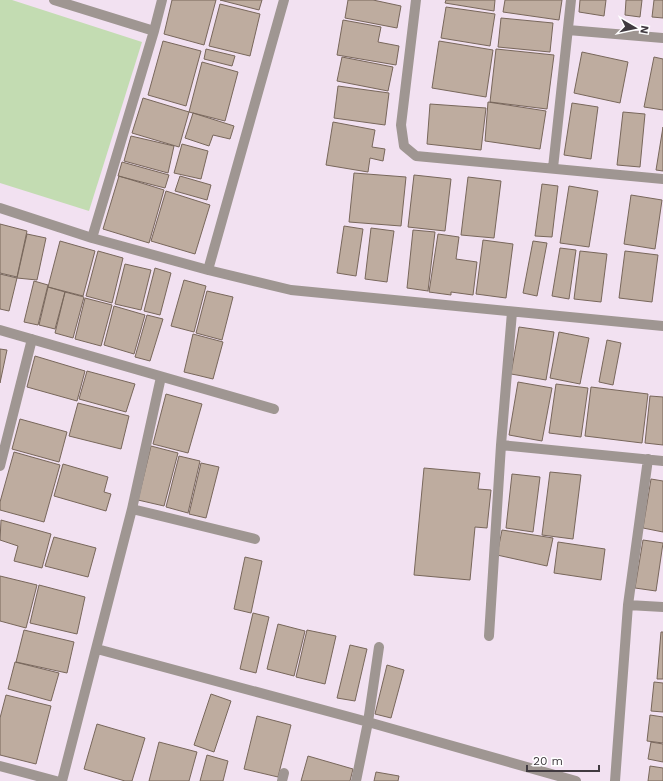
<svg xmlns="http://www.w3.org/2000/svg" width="663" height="781" viewBox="0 0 663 781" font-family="'Work Sans',sans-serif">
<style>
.green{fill:#c3dcb2}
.building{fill:#beac9f;stroke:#78675b}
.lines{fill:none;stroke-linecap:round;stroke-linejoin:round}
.minor{stroke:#9f9692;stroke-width:10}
</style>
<rect width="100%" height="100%" fill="#f2e1f1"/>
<path class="green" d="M0,0h12l130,42 -53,169 -89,-28z"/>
<path class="building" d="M172,0h44l-12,45 -40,-11z
M220,0h42l-3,10z
M348,0h25l28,6 -4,22 -52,-10z
M446,0h49l-1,11 -49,-8z
M505,0h57l-3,20 -56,-8z
M580,0h26l-2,16 -25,-4z
M626,0h16l-2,17 -15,-2z
M654,0h9v18l-11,-1z
M220,4l40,10 -10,42 -41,-10z
M446,7l49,7 -5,32 -49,-8z
M501,18l52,5 -3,29 -52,-5z
M343,20l38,7 -3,15 21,4 -3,19 -59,-10z
M163,41l38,10 -15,55 -38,-11z
M439,41l54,9 -7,47 -54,-9z
M206,49l29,7 -3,10 -28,-7z
M496,49l58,6 -7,54 -57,-7z
M582,52l46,10 -8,41 -46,-10z
M342,57l51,10 -5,24 -51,-10z
M654,57l9,2v51l-19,-3z
M202,62l36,10 -13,49 -36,-9z
M338,86l51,7 -4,32 -51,-7z
M143,98l46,14 -10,35 -47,-14z
M488,102l58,9 -6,38 -55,-8z
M572,103l26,4 -7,52 -27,-4z
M430,104l56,4 -5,42 -54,-6z
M623,112l22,2 -5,53 -23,-2z
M193,113l41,13 -4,13 -17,-4 -4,11 -24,-8z
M333,122l42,8 -3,17 13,2 -2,12 -13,-3 -2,14 -42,-7z
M663,127v44l-7,-1z
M131,136l43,10 -6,27 -44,-12z
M182,144l26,7 -7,28 -27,-6z
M122,162l47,13 -4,13 -47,-12z
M354,173l52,4 -5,49 -52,-4z
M414,175l37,4 -6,52 -37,-4z
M119,176l45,14 -15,53 -46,-14z
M180,176l31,9 -4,15 -32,-9z
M468,177l33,4 -7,57 -33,-3z
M542,184l16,2 -6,51 -17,-1z
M569,186l29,5 -9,56 -29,-4z
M166,191l44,14 -15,49 -44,-13z
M631,195l31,5 -7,49 -31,-5z
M0,224l27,7 -10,46 -17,-4z
M344,226l19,3 -7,47 -19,-3z
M371,228l23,3 -7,51 -22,-3z
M413,230l22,2 -7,59 -21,-3z
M27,234l19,4 -9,42 -20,-2z
M438,234l21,3 -3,22 21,3 -4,33 -22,-3v3l-22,-3z
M483,240l30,4 -7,54 -30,-4z
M60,241l35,10 -12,45 -35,-9z
M533,241l14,2 -10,53 -14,-3z
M560,248l16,2 -7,49 -17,-3z
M98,251l25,7 -11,45 -26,-7z
M580,251l27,3 -6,48 -27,-3z
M625,251l33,4 -6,47 -33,-4z
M125,264l26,6 -10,40 -26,-6z
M155,268l16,5 -11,42 -16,-4z
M0,274l17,4 -8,33 -9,-2z
M184,280l22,6 -12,46 -23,-6z
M34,281l14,4 -10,40 -14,-3z
M48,287l17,5 -10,37 -16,-4z
M207,291l26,6 -11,43 -26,-7z
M65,292l19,5 -11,41 -18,-5z
M85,298l27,7 -11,41 -26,-7z
M114,306l31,9 -11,39 -30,-9z
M147,315l16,4 -13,42 -15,-4z
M519,327l35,5 -8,48 -35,-6z
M559,332l30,6 -9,46 -30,-6z
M193,334l30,8 -10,37 -29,-7z
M607,340l14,3 -8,42 -14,-3z
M0,349l7,1 -7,33z
M35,356l50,15 -8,30 -50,-14z
M87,371l48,13 -9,28 -47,-13z
M518,382l34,6 -10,53 -33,-6z
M556,384l32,4 -7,49 -32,-4z
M591,387l57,7 -6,49 -57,-7z
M166,394l36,10 -14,49 -35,-9z
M650,396l13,1v48l-18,-2z
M78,403l51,13 -8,33 -52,-13z
M20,419l47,13 -8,30 -47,-13z
M151,446l27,7 -14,53 -26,-6z
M14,452l46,13 -16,57 -44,-12v-8z
M179,456l21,5 -12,52 -22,-6z
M201,463l18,4 -13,51 -17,-4z
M63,464l45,13 -4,15 7,2 -5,17 -52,-15z
M424,468l56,5 -2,16 13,1 -4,38 -12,-1 -5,53 -56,-5z
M550,472l31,3 -8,64 -31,-4z
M512,474l28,3 -7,55 -27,-4z
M651,479l12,2v51l-20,-4z
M1,520l50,14 -9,34 -28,-7 4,-15 -18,-6z
M502,530l51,8 -6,28 -50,-11z
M54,537l42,11 -8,29 -43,-11z
M643,540l20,3 -7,48 -21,-3z
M558,542l47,7 -4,31 -47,-7z
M245,557l17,4 -11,52 -17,-4z
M0,576l37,9 -11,43 -26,-7z
M39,585l46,12 -8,37 -47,-11z
M253,613l16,4 -13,56 -16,-4z
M278,624l27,7 -11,45 -27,-7z
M24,630l50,12 -7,31 -51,-11z
M307,630l29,6 -11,48 -29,-7z
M661,632h2v47h-6z
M350,645l17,4 -12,52 -18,-3z
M15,662l44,11 -8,28 -43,-12z
M387,665l17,5 -13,48 -16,-4z
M654,682l9,1v29l-12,-1z
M211,694l20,7 -17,51 -20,-7z
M6,695l45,11 -15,58 -36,-9v-37z
M650,715l13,2v26l-16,-2z
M257,716l34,9 -13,52 -34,-8z
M97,724l48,14 -13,43h-7l-41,-12z
M159,742l38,10 -8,29h-40z
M651,742l12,2v18l-15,-3z
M207,755l21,6 -5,20h-23z
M308,756l45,13 -3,12h-49z
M650,766l13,2v13h-15z
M376,772l23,4 -1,5h-24z"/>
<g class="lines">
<path class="minor" d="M54,0l100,31
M416,0l-15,125 3,21 12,10 247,23
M568,30l95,8
M553,168l18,-168
M0,208l92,30 116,32 83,20 372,36
M92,238l62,-207 8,-31
M208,270l76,-270
M0,330l274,79
M501,445l162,16
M0,466l32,-127
M132,509l123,30
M628,605l35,2
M489,636l12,-191 11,-133
M97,649l271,73 208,59
M0,766l56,15
M62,781l70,-272 29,-132
M282,781l2,-8
M356,781l12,-59 11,-75
M615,781l13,-176 20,-146"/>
</g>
<g transform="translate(635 28) rotate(99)" stroke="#ffffff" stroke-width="3" paint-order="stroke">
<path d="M0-3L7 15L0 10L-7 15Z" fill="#403a40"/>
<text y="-6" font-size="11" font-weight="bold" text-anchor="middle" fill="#403a40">N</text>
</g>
<path d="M527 765v6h72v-6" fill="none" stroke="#403a40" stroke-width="2"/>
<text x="533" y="765" font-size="12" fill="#403a40" stroke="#ffffff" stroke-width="3" paint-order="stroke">20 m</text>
</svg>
